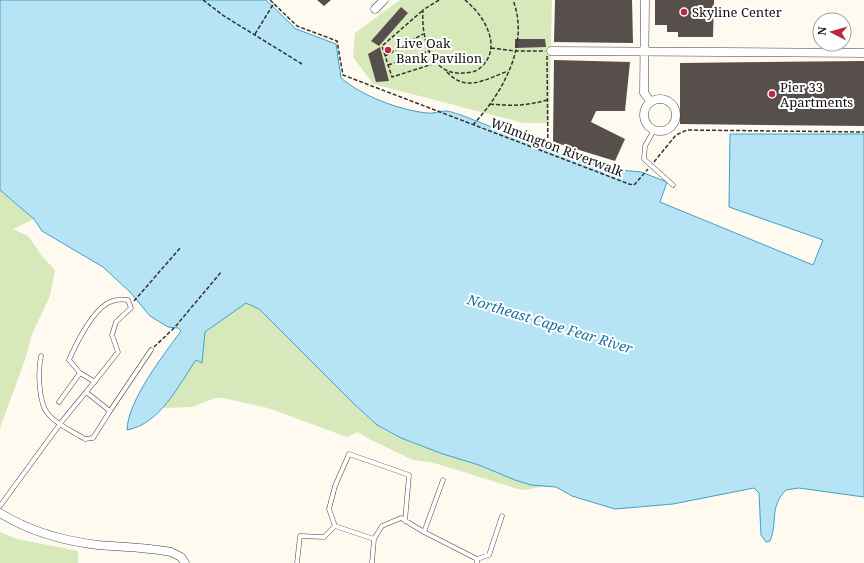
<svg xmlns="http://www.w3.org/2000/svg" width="864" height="563" viewBox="0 0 864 563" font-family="'Noto Serif',serif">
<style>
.green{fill:#d7e9ba}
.water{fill:#b6e4f5;stroke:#3fa0ca}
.building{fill:#574f4b}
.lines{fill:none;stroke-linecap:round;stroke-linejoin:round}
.lane-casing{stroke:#424242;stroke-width:5}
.street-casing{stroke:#424242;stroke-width:9}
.path{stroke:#313131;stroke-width:1.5;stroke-dasharray:4 2;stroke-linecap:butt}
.lane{stroke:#fff;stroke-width:4}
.street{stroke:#fff;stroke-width:8}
.poi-dot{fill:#bc293e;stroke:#fff;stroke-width:1.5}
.labels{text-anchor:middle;stroke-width:4;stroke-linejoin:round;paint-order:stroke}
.poi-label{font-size:13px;fill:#0f0f0f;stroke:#fff;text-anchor:start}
.street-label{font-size:13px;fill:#0f0f0f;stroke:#fff}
.water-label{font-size:14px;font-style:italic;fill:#1a719e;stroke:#fff}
</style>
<rect width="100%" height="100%" fill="#fffaf0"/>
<path class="green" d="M400,0h152l-3,123h-26l-150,-39 -20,-27 2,-24z
M0,190l34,29 -21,10 15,7 14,20 13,14 -5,26 -18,38 -7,26 -25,68z
M246,303l12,6c24,24 48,47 72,70 18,19 35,40 58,53 28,15 61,22 91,33 22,7 42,20 66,21l-19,4 -8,-1 -87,-27 -18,-2 -44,-21 -11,-7 -11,5 -79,-29 -45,-10h-8l-23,9 -30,1 34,-48 6,3 3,-31z
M0,532l17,7 61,12v12h-78z"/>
<path class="water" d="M0,0h266l30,29 40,15 5,34c21,18 58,32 86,35 6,1 13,-2 19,-2 5,0 10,3 15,4l112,44 47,11 21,2 26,10 -7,20 153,63 10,-25 -94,-33 1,-73h134v363l-65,-9 -13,2c-17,17 -8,32 -16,51l-4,1 -5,-7 -2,-42 -5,-5 -81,16 -58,5 -43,-13 -16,-9 -25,-2 -16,-5 -36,-15 -36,-11 -42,-16 -24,-13 -23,-21 -95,-95 -13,-6 -41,29 -3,31 -6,-3c-18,26 -36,64 -69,70 1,-30 36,-74 54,-99l-3,-3 -10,-1 -18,-11 -20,-24 -27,-25 -61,-36 -8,-12 -34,-29z"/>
<path class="building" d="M317,0h14l-7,6z
M555,0h77l1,43 -79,-1z
M655,0h59l-1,37h-35v-5h-11v-7h-12z
M401,7l7,6 -29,33 -8,-5z
M515,39h30l1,8 -31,1z
M380,47l9,34 -13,1 -8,-28z
M554,60l76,2 -5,49h-29l-5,11 34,17 -10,22 -62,-19z
M864,61v65l-184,-2v-61z"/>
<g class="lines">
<defs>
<path id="lane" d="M654,130l-9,16 -1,13 29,26
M41,356c-3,14 -3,46 7,58 9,11 26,18 37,25l8,-1 17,-27
M86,392l24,19 41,-61
M59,402l21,-29
M443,480l-19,52 53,27
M0,506c20,-27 40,-55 60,-82 19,-24 39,-47 58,-72l-6,-17 4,-13 15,-14 -3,-8c-7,-1 -12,-1 -18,2 -17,7 -34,42 -41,58l11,13 15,9
M335,526l-6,-17 6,-23 14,-32 60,21 -4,46
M297,563l3,-27 24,1 11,-11 39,13 8,-13 19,-8 23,14
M372,563l2,-24
M477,563v-4l12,-4 13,-39"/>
<path id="street" d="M645,0l-1,93 7,9
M375,9l9,-9
M551,51l313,2
M644 115a16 16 0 1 1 32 0a16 16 0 1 1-32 0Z
M0,513c29,18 64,28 98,32 24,2 49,2 73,7l10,5 4,6"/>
</defs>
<use href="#lane" class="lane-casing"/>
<use href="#street" class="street-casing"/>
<path class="path" d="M203,0l21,16 78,48
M270,0l27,26 40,15 6,34 286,109 5,1 14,-16
M439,0l-16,10c-2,26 7,66 40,63 5,0 13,-1 17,-5 24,-20 4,-53 -15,-68
M422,11l-40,35 10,31 44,-14
M255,34l19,-31
M491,48l25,3h29
M385,56l38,-22
M547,56l1,96
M388,65l41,-14
M447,72c19,21 39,7 61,-1
M490,104c20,2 37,2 57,-4
M473,125c30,-33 57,-80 40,-125
M654,162l22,-27 11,-5 177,2
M134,301l47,-54
M154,347l21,-20 47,-56"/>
<use href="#lane" class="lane"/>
<use href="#street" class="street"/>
</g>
<g class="poi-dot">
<circle cx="684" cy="12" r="4"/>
<circle cx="388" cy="50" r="4"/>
<circle cx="772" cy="94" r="4"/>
</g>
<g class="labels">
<g class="poi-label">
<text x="692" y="17">Skyline Center</text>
<text x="396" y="48">Live Oak<tspan x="396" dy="15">Bank Pavilion</tspan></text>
<text x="780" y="92">Pier 33<tspan x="780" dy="15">Apartments</tspan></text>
</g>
<g class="street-label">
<text transform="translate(557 147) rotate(21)" y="5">Wilmington Riverwalk</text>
</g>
<g class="water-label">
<text transform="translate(550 324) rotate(17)" y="5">Northeast Cape Fear River</text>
</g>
</g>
<g transform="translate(832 32) rotate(276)"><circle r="19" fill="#ffffff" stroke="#9f9f9f"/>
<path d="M0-3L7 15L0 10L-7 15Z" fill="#bc293e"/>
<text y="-6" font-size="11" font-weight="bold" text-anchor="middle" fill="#0f0f0f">N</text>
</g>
</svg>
